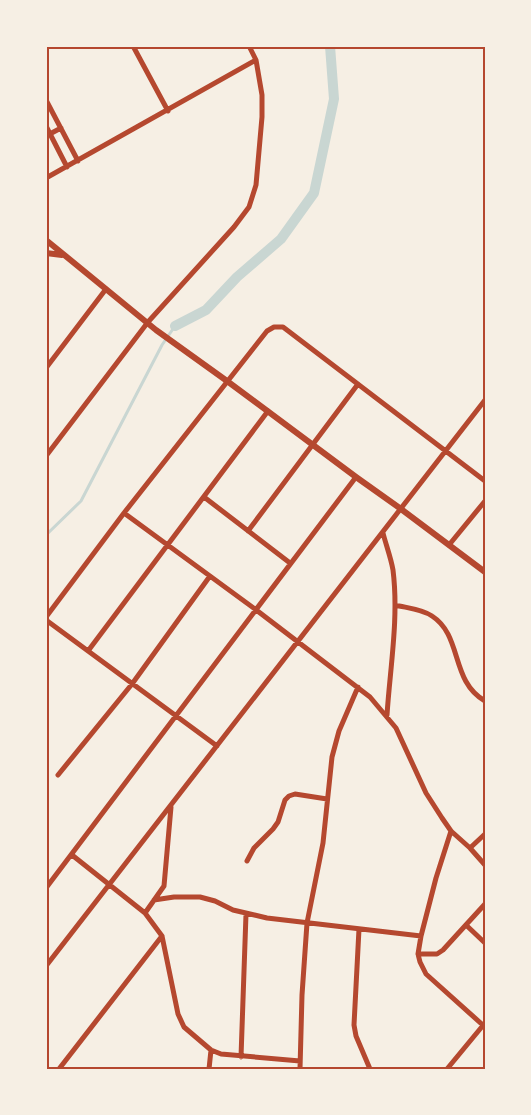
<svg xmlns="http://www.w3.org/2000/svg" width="531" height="1115" viewBox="0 0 531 1115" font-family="Quicksand,sans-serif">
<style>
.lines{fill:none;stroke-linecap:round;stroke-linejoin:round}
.stream{stroke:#c9d6d2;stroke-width:3}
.canal{stroke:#c9d6d2;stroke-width:10}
.minor{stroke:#b5482f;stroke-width:5}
.tertiary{stroke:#b5482f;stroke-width:6}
.neatline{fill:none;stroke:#b5482f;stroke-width:2}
</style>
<rect width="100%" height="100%" fill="#f6efe4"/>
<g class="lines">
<path class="stream" d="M46,535l35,-34 81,-156 13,-19"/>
<path class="canal" d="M175,326l31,-16 31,-33 44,-38 33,-46 20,-94 -4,-53"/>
<path class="minor" d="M133,46l35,65
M46,100l32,61
M46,126l21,41
M46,136l15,-8
M46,178l210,-118 -7,-14
M46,368l60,-79
M46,456l102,-134 86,-95 15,-20 7,-22 6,-68v-22l-6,-35
M204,497l86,66
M124,513l131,96 115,88 26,31 30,65 16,25 9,13 19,17 15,17
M248,531l110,-147
M383,533c3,12 8,25 10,37 6,48 -3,98 -6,145
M449,545l36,-44
M395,605c12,3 27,4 37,11 31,20 18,65 53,85
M46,617l78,-104 143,-182 7,-4h9l202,154
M46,620l171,126
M88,651l180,-240
M58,775l74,-91 78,-108
M451,831l-15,47 -15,58 -3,18 2,8 6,12 59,53
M470,848l15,-14
M72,855l73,58 17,23 16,78 6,13 27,23 10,4 79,7
M247,861l7,-13 19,-19 5,-7 7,-22 4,-4 6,-2 32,5
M46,888l310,-411
M154,900l20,-3h26l15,4 18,9 34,8 154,18
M145,913l19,-27 7,-79
M466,925l19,18
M359,929l-5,96 2,11 14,33
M418,954h19l6,-4 42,-46
M46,966l439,-566
M241,1057l5,-143
M59,1069l103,-133
M209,1069l2,-19
M300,1069l2,-74 5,-72 16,-80 9,-86 7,-26 19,-44
M447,1069l38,-46"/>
<path class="tertiary" d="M46,240l110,90 71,51 129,96 45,32 84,63
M46,253l16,2"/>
</g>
<rect width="531" height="1115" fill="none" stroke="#f6efe4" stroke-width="95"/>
<rect x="48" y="48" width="436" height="1020" class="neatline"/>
</svg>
